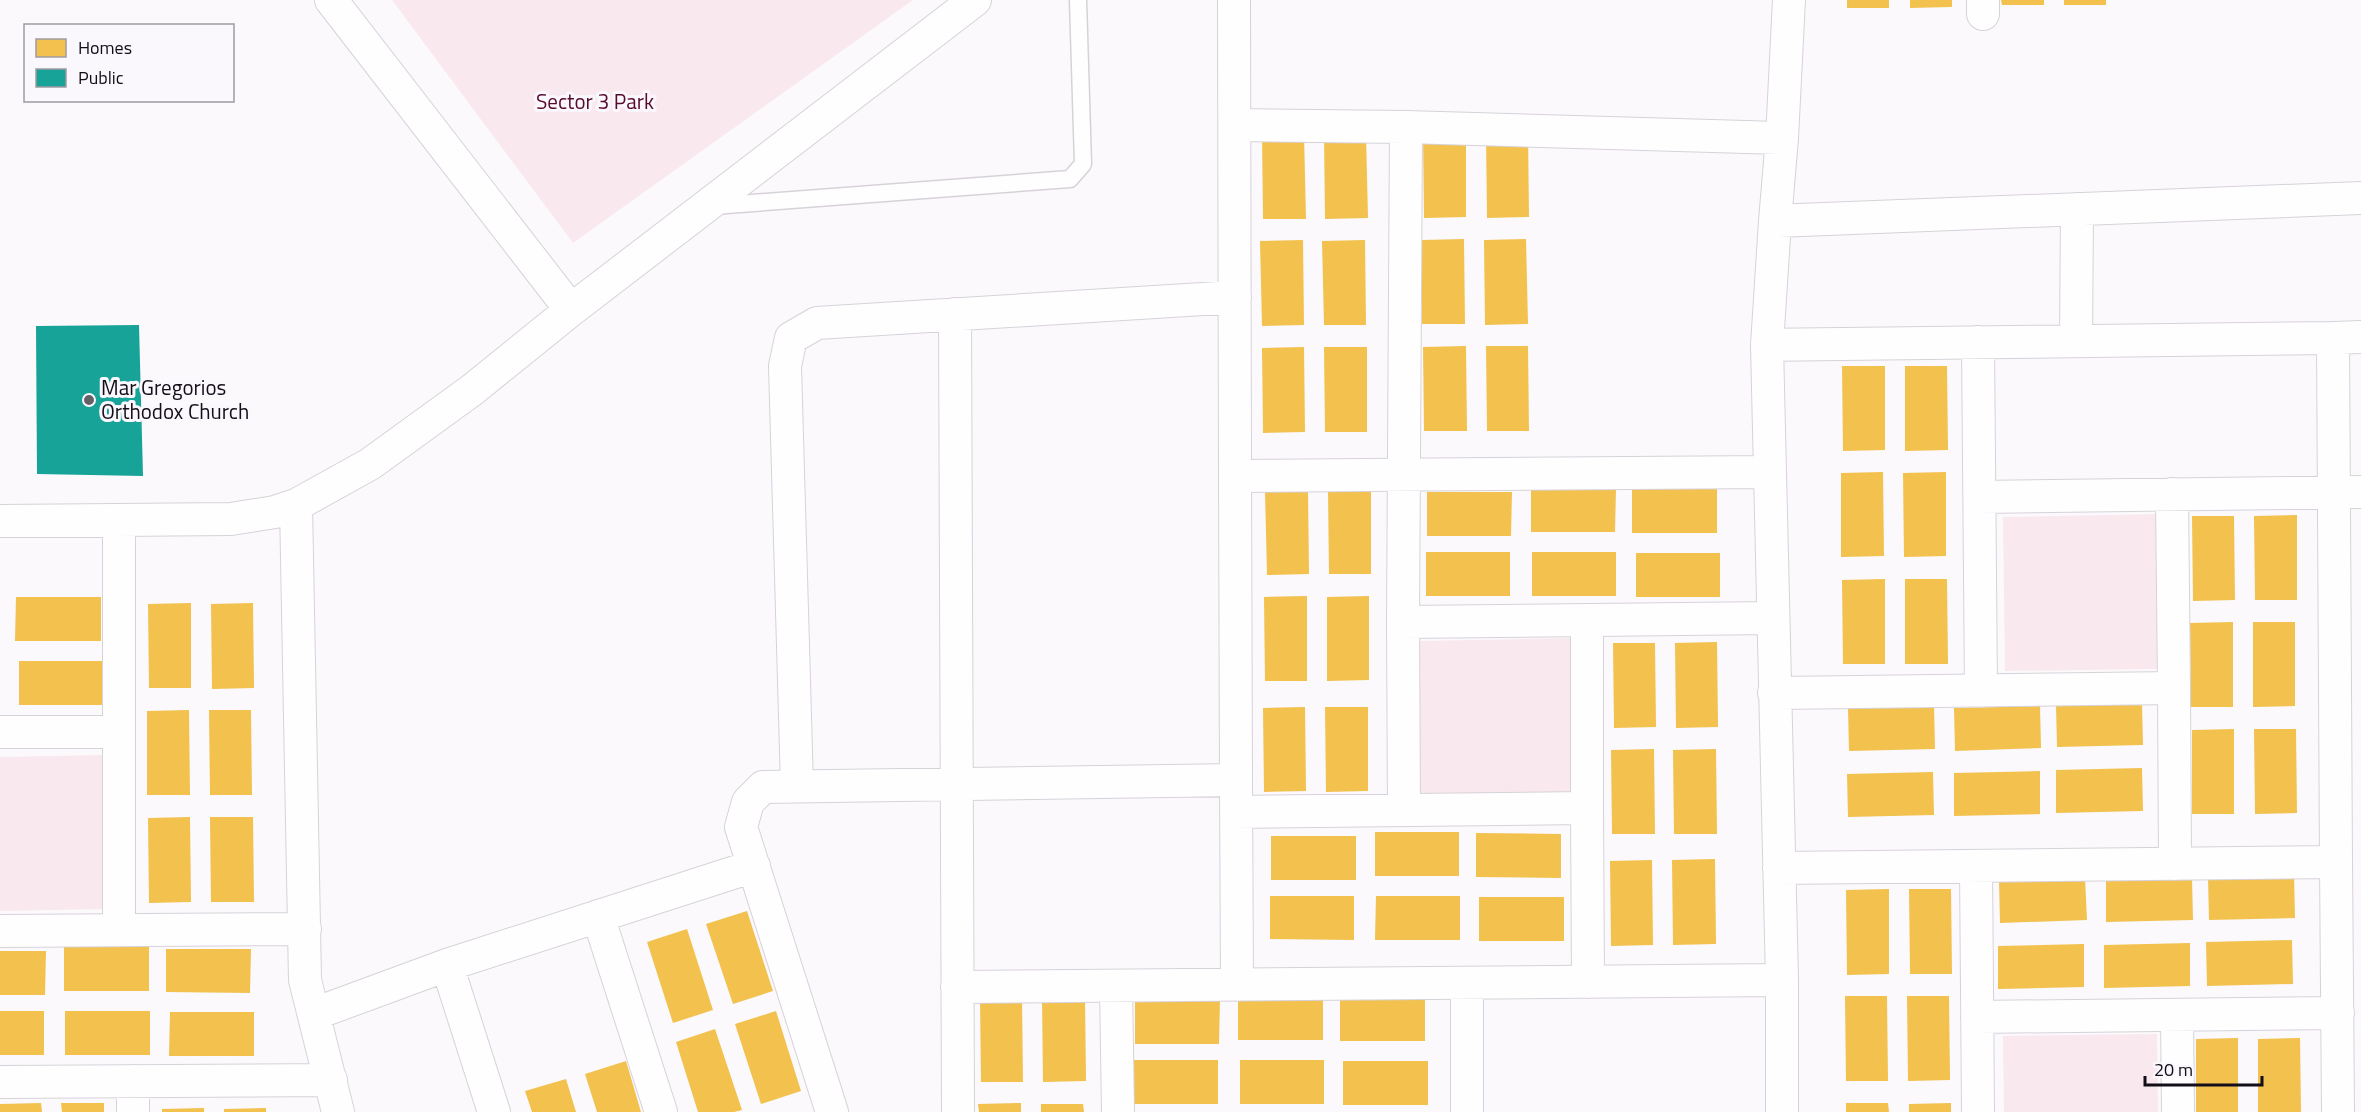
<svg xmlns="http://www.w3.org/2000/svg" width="2361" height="1112" viewBox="0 0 2361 1112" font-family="'Titillium Web',sans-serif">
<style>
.green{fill:#f9e9ee}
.homes{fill:#f2c14e}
.public{fill:#17a398}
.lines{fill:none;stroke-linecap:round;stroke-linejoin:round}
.lane-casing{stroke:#d7d2d9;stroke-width:19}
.street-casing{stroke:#d7d2d9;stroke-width:34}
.lane{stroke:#fefeff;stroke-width:16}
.street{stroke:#fefeff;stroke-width:32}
.poi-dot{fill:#646067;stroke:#fbf8fd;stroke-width:2}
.labels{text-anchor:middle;stroke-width:6;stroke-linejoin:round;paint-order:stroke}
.park-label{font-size:21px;fill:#560a2c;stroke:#fbf8fd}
.poi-label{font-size:21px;fill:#130e17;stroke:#fbf8fd;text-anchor:start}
</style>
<rect width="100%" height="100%" fill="#fbf9fc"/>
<path class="green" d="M392,0h521l-340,243z
M2157,514l1,155 -153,2 -2,-154z
M1571,638l2,154 -154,3 -2,-154z
M104,755l3,154 -107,2v-154z
M2157,1034l1,78h-154l-1,-76z"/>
<path class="homes" d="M1847,0h42v8h-42z
M1910,0h42v7l-42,1z
M2001,0h43v5h-42z
M2064,0h42v5h-42z
M1528,132l1,85 -42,1 -1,-85z
M1423,133h43v84l-42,1z
M1262,134h42l2,85h-43z
M1324,134h42l2,84 -43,1z
M1464,239l1,85h-43v-84z
M1526,239l2,85 -43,1 -1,-85z
M1303,240l1,85 -42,1 -2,-85z
M1365,240l1,85h-42l-2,-84z
M1466,346l1,85h-43l-1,-84z
M1486,346h42l1,85h-42z
M1304,347l1,85 -42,1 -1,-85z
M1324,347h43v85h-42z
M1842,366h43v84l-42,1z
M1905,366h42l1,84 -43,1z
M1883,472l1,84 -43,1v-84z
M1946,472v84l-42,1 -1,-84z
M1531,488h85l-1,44h-84z
M1371,489v85h-42l-1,-84z
M1632,489h85v44h-85z
M1308,490l1,84 -42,1 -2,-84z
M1427,492h85l-1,44h-84z
M2297,515v85h-42l-1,-84z
M2192,516h42l1,84 -42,1z
M1426,552h84v44h-84z
M1532,552h84v44h-84z
M1636,553h84v44h-84z
M1885,579v85h-42l-1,-84z
M1905,579h42l1,85h-43z
M1307,596v85h-42l-1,-84z
M1369,596v84l-42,1v-84z
M16,597h85v44h-86z
M191,603v85h-42l-1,-84z
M253,603l1,85 -42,1 -1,-85z
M2233,622v85h-42l-1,-84z
M2253,622h42v84l-42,1z
M1717,642l1,85 -42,1 -1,-85z
M1613,643h42l1,84 -42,1z
M19,661h85v44h-85z
M2142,703l1,42 -86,2 -1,-42z
M1934,705l1,44 -86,2 -1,-43z
M2040,706l1,42 -86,3 -1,-43z
M1305,707l1,84 -42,1 -1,-84z
M1325,707h43v84l-42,1z
M189,710l1,85h-43v-84z
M209,710h42l1,85h-42z
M2234,729v85h-42v-84z
M2254,729h42l1,84 -42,1z
M1654,749l1,85h-43l-1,-84z
M1716,749l1,85h-43l-1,-84z
M2142,768l1,43 -87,2v-43z
M2040,771v43l-86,2v-43z
M1933,772l1,43 -86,2 -1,-43z
M190,817l1,85 -42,1 -1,-85z
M210,817h43l1,85h-43z
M1375,832h84v44h-84z
M1476,833l85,1v44l-85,-1z
M1271,836h85v44h-85z
M1715,859l1,85 -43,1 -1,-85z
M1652,860l1,85 -42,1 -1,-85z
M2294,874l1,44 -86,2 -1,-43z
M2085,878l2,42 -87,3 -1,-43z
M2192,878l1,42 -87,2v-42z
M1889,889v85l-42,1 -1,-85z
M1909,889h42l1,85h-42z
M1270,896h84v44l-84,-1z
M1376,896h84v44h-85z
M1479,897h85v44h-85z
M747,911l26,80 -40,13 -27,-80z
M687,929l26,81 -40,13 -26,-81z
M2292,940l1,44 -86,2 -1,-44z
M2190,943v43l-86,2v-43z
M2084,944v43l-86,2v-43z
M64,947h85v44h-85z
M166,949h85l-1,44 -84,-1z
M0,951h46l-1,44h-45z
M1085,996l1,85 -43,1 -1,-85z
M1238,996h85v44h-85z
M1845,996h42l1,85h-42z
M1907,996h42l1,84 -42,1z
M980,997h42l1,85h-42z
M1425,997v44h-85v-43z
M1220,999l-1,45h-84v-44z
M0,1011h44v44h-44z
M65,1011h85v44h-85z
M776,1011l25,80 -40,13 -26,-80z
M170,1012h84v44h-85z
M715,1029l27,81 -8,2h-36l-22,-70z
M2238,1038v74h-42v-73z
M2300,1038l1,74h-43v-73z
M1134,1060h84v44h-84z
M1240,1060h84v44h-84z
M626,1061l15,51h-44l-12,-38z
M1343,1061h85v44h-85z
M566,1079l10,33h-44l-7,-21z
M41,1103l1,9h-42v-8z
M61,1103h43v9h-42z
M1021,1103v9h-42l-1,-8z
M1846,1103h42l1,9h-43z
M1951,1103v9h-42v-8z
M1041,1104h42l1,8h-43z
M204,1108v4h-42v-3z
M266,1108v4h-42v-3z"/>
<path class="public" d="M139,325l4,151 -106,-2 -1,-148z"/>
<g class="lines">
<defs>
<path id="lane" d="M713,206l357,-27 13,-15 -5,-164"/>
<path id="street" d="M331,0l240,310
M1234,0l1,476 533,-4
M1789,0l-7,138 -7,83 586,-23
M1983,0v14
M1235,125l171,2 376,11
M1406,127l-3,495 369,-4
M1775,221l-8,124 15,635v132
M955,314l3,798
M2333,338l28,-1
M2076,341l1,-132
M1978,342l3,349
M1767,345l566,-7 3,524 -557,6
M1235,476l1,304
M2172,494l2,194
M1980,497l381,-5
M296,505l9,475 33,132
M119,520v410
M0,521l231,-2 44,-7 21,-7 74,-41 102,-74 99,-80 404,-310
M1587,620v188
M1403,622l1,188
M1774,693l400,-5 1,176
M0,732h118
M797,786l-12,-420 6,-28 26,-15 418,-26
M1236,812l351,-4 1,174
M2336,862l2,250
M1976,866l2,246
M598,916l63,196
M0,931l305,-2
M447,965l47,147
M1467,983v129
M1116,986l2,126
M957,987l825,-7
M314,1014l133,-49 307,-99
M2177,1015l1,97
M1977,1017l361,-4
M0,1082l331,-2
M133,1112v-31
M832,1112l-91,-285 7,-25 15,-15 473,-7 1,205"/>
</defs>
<use href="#lane" class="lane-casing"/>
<use href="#street" class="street-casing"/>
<use href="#lane" class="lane"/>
<use href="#street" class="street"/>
</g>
<circle class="poi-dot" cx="89" cy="400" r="6"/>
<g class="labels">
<g class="park-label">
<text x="595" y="109">Sector 3 Park</text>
</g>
<g class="poi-label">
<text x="101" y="395">Mar Gregorios<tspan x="101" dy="24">Orthodox Church</tspan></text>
</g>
</g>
<rect x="24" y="24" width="210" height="78" fill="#fbf8fd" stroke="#9e9aa1" stroke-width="1.5"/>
<rect x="36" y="39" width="30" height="18" fill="#f2c14e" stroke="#9e9aa1" stroke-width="1.5"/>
<text x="78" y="54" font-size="18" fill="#130e17">Homes</text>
<rect x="36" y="69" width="30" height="18" fill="#17a398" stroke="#9e9aa1" stroke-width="1.5"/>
<text x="78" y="84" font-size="18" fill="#130e17">Public</text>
<path d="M2145 1076v9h117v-9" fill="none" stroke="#130e17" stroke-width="3"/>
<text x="2154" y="1076" font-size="18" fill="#130e17" stroke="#fbf8fd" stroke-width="4.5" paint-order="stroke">20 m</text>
</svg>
